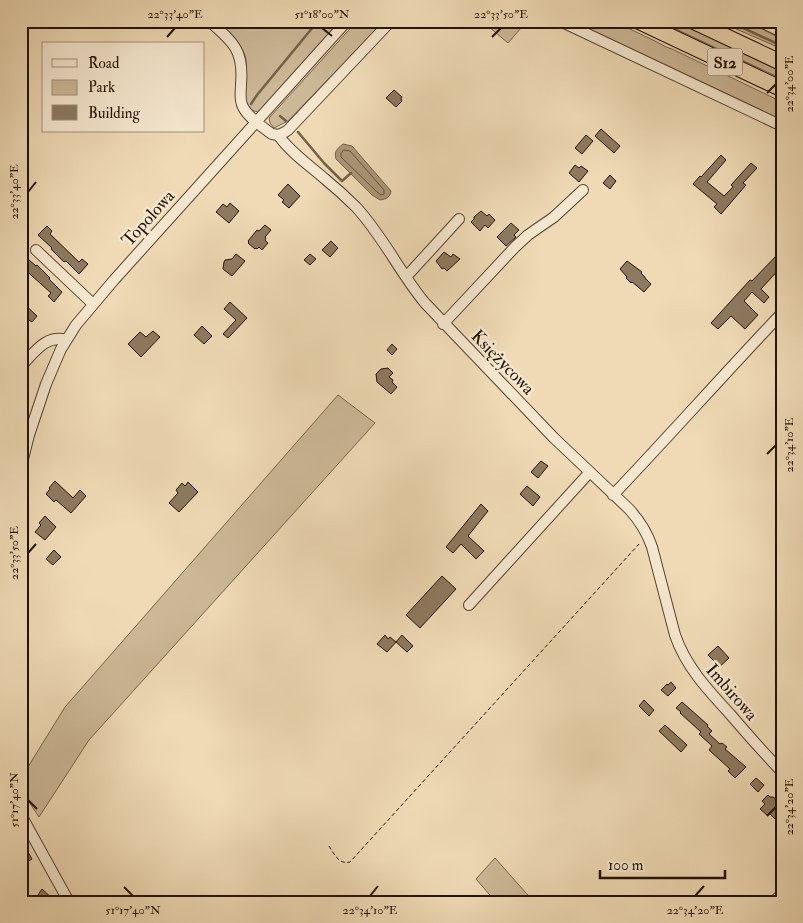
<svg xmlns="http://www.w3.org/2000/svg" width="803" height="923" viewBox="0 0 803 923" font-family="'IM FELL Double Pica',serif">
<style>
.green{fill:#ccb897;stroke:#77654d}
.water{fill:#a99678;stroke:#736149}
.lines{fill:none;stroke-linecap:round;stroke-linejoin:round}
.shore{stroke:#66543e;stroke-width:1}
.stream{stroke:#736149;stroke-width:2.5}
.building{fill:#8d7a60;stroke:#221203}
.minor-casing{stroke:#554430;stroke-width:12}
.highway-casing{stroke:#221203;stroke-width:17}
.path{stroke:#221203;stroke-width:1;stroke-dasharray:4 2.5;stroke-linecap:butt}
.minor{stroke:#f5e7cf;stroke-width:10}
.highway{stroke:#efdab5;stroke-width:15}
.ticks{fill:none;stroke:#221203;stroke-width:2}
.labels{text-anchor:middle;stroke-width:5;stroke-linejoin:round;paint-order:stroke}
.shield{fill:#f5e7cf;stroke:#615240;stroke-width:1}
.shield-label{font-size:16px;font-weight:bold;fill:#221203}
.street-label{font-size:18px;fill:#221203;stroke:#f5e7cf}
.neatline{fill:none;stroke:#221203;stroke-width:2}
.ticks-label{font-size:12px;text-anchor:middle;fill:#221203}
</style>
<rect width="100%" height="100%" fill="#efdab5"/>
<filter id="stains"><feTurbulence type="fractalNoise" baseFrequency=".004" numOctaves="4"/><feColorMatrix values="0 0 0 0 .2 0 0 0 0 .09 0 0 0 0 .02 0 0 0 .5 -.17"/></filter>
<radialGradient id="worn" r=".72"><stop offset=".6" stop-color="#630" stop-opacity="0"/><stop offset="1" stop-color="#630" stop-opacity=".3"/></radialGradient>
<path class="green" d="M215,21h126l-82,91c-24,-2 -10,-36 -13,-51 0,-4 -2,-8 -4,-12 -5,-11 -18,-20 -27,-28z
M357,21h27l-96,100 -14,7 -4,-5 -1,-5z
M482,21h45l-19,22z
M571,21h42l42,20 11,6 6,2 110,53v18z
M659,21h16l95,45 12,5v8z
M718,21h28l36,18v10z
M338,395l37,28 -286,317 -50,77 -18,-27v-11l10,-17 34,-55z
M495,858l39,44h-38l-20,-23z"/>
<path class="water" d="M343,144l9,2 39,45c-1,7 -5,8 -11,9l-8,-5 -36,-36c-2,-8 1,-10 7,-15z"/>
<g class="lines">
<path class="shore" d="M344,150l6,1 34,39v4l-3,1 -5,-4 -35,-34v-3z"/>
<path class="stream" d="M728,21l54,25
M251,104l6,-9 61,-74
M280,116l6,5
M298,132l26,31 18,18 9,-8"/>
</g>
<path class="building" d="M394,90l8,7 -1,2 1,2 -6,6 -10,-9z
M601,129l19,17 -6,7 -19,-17z
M586,135l7,6 -11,13 -7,-6z
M721,155l5,5 -19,22 17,14 9,-9 -2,-2 20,-22 6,5 -14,15 3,2 -25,29 -7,-7 3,-3 -24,-20 7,-8 1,1z
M575,165l4,3 2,-2 7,5 -9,11 -10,-9z
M610,175l6,6 -6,8 -7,-6z
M288,184l12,12 -11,12 -7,-6 2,-2 -6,-5z
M230,203l9,8 -10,12 -13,-11 7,-8 4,3z
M481,211l6,5 2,-2 6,6 -7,8 -3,-3 -5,6 -9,-9 3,-3v-2z
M511,223l8,7 -5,5 2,2 -10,9 -9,-9z
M265,225l6,5 -6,7 1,1 -1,2 3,3 -6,7 -3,-3 -2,2 -1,-1 -1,1 -7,-6 1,-1 -1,-1 9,-11 2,1z
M47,226l5,5 -2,3 29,28 3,-3 6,5 -9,10 -13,-13 -2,1 -13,-13 1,-1 -14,-13z
M331,241l7,7 -8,9 -8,-7z
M444,252l7,5 2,-3 7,5 -13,12 -3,-3 -2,1 -6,-8z
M21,253l15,13 1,-1 13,13 -1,1 13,13 -8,10 -6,-6 3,-3 -30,-27z
M236,254l9,7 -13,15 -9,-7 1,-7 1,-2 7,-1z
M310,254l6,5 -6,6 -6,-5z
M777,255l5,4v7l-21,23 8,8 -5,6 -12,-11 -8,9 14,14 -13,14 -14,-13 -13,13 -7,-6 39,-43 2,1z
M627,261l15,11 -1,1 4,4v1l6,6 -7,8 -7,-6 -5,-4 -1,1 -5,-5 1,-1 -7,-8z
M21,301l16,15 -5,6 -3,-2 -8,8z
M230,302l17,16 -19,20 -5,-4 13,-14 -12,-11z
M202,326l10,10 -8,8 -10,-9z
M153,331l7,6 -19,20 -13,-13 12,-12 6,5z
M392,344l5,5 -5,6 -5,-5z
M388,368l5,5 -4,4 4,3 -1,2 5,5 -6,7 -14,-12 -1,-8 5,-5z
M541,461l7,5 -10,12 -7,-6z
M55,481l18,17 7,-8 6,6 -15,17 -15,-13 -2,2 -8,-8 4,-5 -1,-1z
M188,482l10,10 -19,20 -10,-9 9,-10 -2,-3 6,-7 3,3z
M527,486l13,11 -7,9 -13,-12z
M481,504l7,7 -20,25 16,15 -8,8 -15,-15 -8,9 -7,-6z
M45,516l11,11 -11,13 -10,-8 6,-7 -2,-2z
M54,550l7,7 -8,8 -7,-6z
M442,576l14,13 -36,39 -14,-13z
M385,635l3,4 2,-2 6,5 -9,10 -10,-8z
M402,635l11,11 -6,6 -11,-10z
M718,646l11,12 -14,13 -4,-5 4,-4 -7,-7z
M671,682l5,6 -8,8 -7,-6 6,-6 1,1z
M644,700l10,10 -5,6 -10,-10z
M682,702l26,23 -1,1 5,5 -3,3 11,10 2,-1 5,4 -2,2 21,18 -11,11 -7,-7 2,-2 -21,-19 3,-4 -13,-12 2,-2 -21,-19 1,-1 -5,-4z
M665,725l22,20 -6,7 -22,-21z
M756,778l8,7 -6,7 -8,-8z
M768,795l2,2h3l3,2v4l6,6v17l-13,-13 -2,2 -7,-6 5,-5 -3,-3z
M21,840l11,19 -11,7z
M42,889l14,13h-23z"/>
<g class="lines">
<defs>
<path id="minor" d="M209,21c24,21 35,29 32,63 0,8 -2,16 2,23 5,10 17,18 26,25l3,2 6,1c13,18 31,30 47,44 11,9 21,18 31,28 27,29 44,66 69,96l129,135 75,71c11,12 18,23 23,38l23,88c11,32 33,55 55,79 17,20 34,39 52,58
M560,21l222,105
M759,21l23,11
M278,135l7,-3 3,-2 103,-109
M36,250l57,54
M406,277l53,-58
M443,324l72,-77 13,-12 26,-18 29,-27
M21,366c13,-13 25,-32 45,-26
M21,467l8,-32 17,-51 15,-35 15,-24 38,-45 233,-259
M613,495c57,-60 112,-122 169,-182
M469,605l120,-132
M21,815l48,87
M773,902l9,-8"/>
<path id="highway" d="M638,21l144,68
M693,21l89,42"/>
</defs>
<use href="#minor" class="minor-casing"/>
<use href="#highway" class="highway-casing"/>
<path class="path" d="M21,497l4,-21
M329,846c5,8 10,19 21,16l289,-318"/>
<use href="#minor" class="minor"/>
<use href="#highway" class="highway"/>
</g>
<path class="ticks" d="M322,28l10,8M167,37l8,-9M492,37l9,-9M767,93l9,-9M28,192l8,-10M767,454l9,-9M28,553l8,-9M28,800l9,9M767,816l9,-9M124,887l9,9M370,896l8,-10M695,896l9,-10"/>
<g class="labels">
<rect class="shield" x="707.5" y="48.5" width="35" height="27" rx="4"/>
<g class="shield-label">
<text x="725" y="68">S12</text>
</g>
<g class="street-label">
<text transform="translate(148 218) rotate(-48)" y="6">Topolowa</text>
<text transform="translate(503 362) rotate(46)" y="6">Księżycowa</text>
<text transform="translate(732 692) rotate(49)" y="6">Imbirowa</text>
</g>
</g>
<rect width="803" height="923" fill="none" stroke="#efdab5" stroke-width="55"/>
<rect x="42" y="42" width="162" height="90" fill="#f5e7cf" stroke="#a1927d"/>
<rect x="52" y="59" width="25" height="8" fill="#f5e7cf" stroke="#a1927d"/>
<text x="88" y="68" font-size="15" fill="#221203">Road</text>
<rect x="52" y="80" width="25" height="15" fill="#ccb897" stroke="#a1927d"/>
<text x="88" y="92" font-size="15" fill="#221203">Park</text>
<rect x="52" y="105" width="25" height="15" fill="#8d7a60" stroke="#a1927d"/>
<text x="88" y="118" font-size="15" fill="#221203">Building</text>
<path d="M600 870v8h125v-8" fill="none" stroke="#221203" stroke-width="2.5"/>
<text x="608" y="870" font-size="15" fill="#221203" stroke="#f5e7cf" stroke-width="4" paint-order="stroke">100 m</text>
<rect x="28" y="28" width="748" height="868" class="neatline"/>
<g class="ticks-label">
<text x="175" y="18">22°33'40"E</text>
<text x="322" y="18">51°18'00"N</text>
<text x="501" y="18">22°33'50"E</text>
<text transform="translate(789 84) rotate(-90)" y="4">22°34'00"E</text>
<text transform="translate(14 192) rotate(-90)" y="4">22°33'40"E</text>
<text transform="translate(789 445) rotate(-90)" y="4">22°34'10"E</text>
<text transform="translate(14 553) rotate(-90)" y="4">22°33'50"E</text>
<text transform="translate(14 800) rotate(-90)" y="4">51°17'40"N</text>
<text transform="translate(789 807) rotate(-90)" y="4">22°34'20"E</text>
<text x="133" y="914">51°17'40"N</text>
<text x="370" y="914">22°34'10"E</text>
<text x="695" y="914">22°34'20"E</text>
</g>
<rect width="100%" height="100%" filter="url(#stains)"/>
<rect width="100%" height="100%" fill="url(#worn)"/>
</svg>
